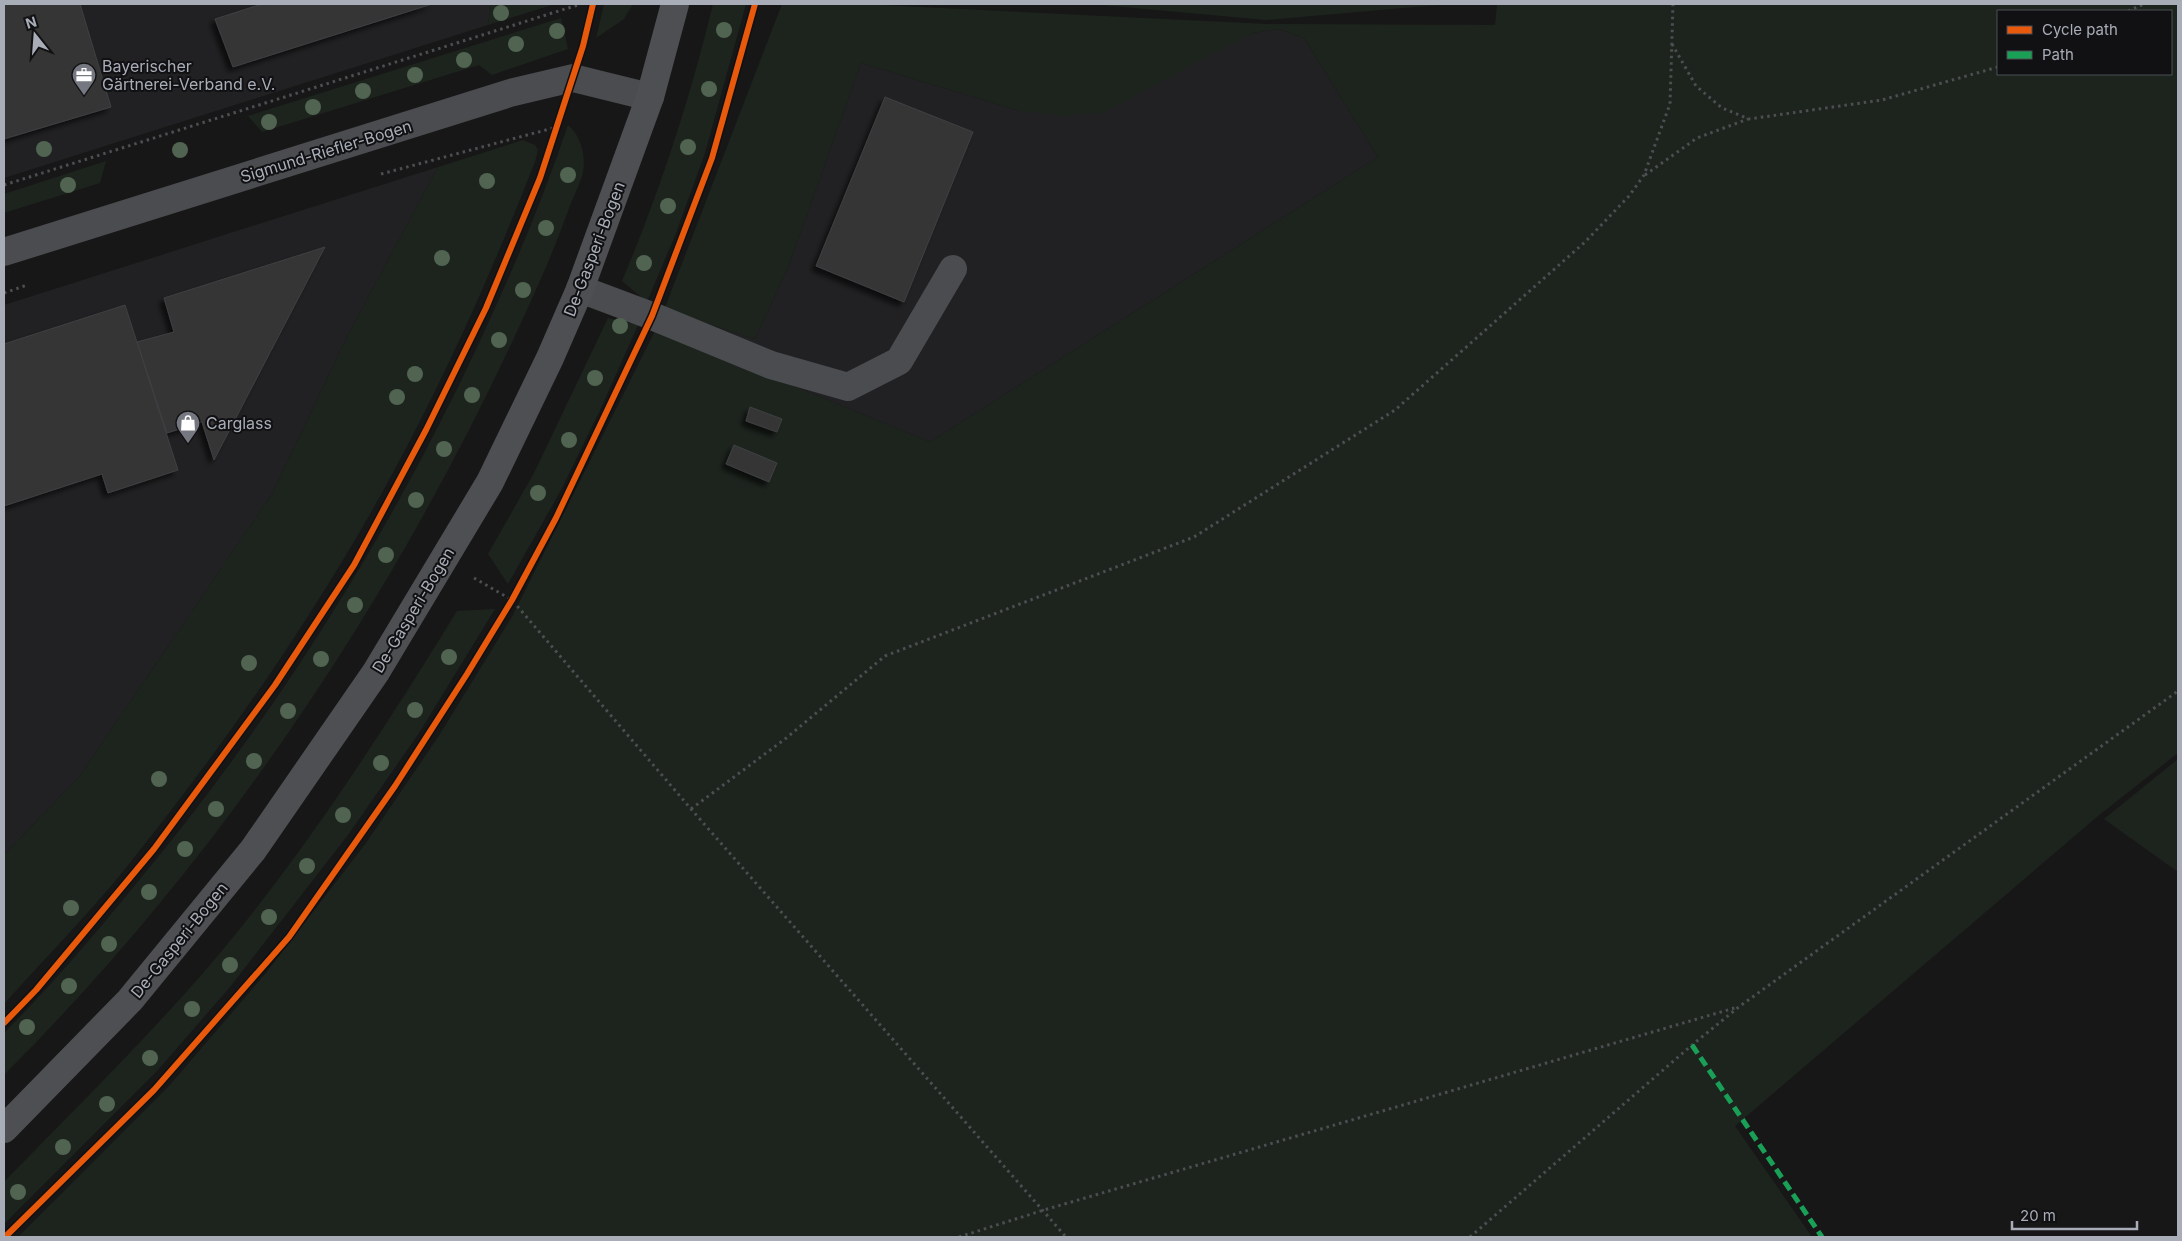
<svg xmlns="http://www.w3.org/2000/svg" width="2182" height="1241" viewBox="0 0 2182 1241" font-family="Inter,sans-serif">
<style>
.built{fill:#212123}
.green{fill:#1d241e;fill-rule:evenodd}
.building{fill:#353536;stroke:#3f4043;filter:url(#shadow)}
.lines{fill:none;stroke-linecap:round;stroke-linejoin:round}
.path{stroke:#4d4e52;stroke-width:3;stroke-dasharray:2.5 4;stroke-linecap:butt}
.minor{stroke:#4b4c50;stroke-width:28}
.major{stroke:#4d4f52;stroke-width:28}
.quiet{stroke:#1a9f57;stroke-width:5;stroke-dasharray:10 5;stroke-linecap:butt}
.cycleway-casing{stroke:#111113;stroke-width:9}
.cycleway{stroke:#e8590c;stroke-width:6}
.tree{fill:#506451}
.labels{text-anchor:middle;stroke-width:4;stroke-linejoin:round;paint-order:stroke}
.poi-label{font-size:16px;fill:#a8adb8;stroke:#111113;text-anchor:start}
.street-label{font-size:16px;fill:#a8adb8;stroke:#111113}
</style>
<defs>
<filter id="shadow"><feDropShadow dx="-4.5" dy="4.5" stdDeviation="2.5" flood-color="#0009"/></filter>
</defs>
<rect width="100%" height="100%" fill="#171717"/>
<path class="built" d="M4,4h487l-3,21 -484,153z
M1279,29l25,9 74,119 -448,285 -274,-113 8,-19 91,29 34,-74 72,-202 159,48 232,-78z
M438,167l-90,168 -76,159 -193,283 -75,78v-550z"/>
<path class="green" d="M491,4h64l-67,21z
M604,4h29l-9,15 -28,19z
M713,4h33l-41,149 -29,80 -29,69 -25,-21c38,-90 68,-182 91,-277z
M782,4h78l407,20 228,1 2,-21h681v749l-80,63 -363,310 77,111h-1794l151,-151 97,-113 100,-130 74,-109 73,-119 143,-286 274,113 448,-285 -74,-119 -25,-9 -27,4 -149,80 -41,3 -42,-5 -159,-48 -72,202 -34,74 -91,-29zM1998,11h173v63h-173z
M1091,4h358l-183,16z
M561,18l7,31 -76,26 -13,-10 -217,67 -14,-16z
M568,125c13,11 18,30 15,47 -2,10 -8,21 -12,31 -10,27 -20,54 -32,80 -129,292 -308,565 -535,792v-42c48,-48 93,-101 136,-154 136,-164 250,-345 340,-538 33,-71 63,-142 88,-216z
M523,140l12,5 3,5 -3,12c-34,86 -70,171 -112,253 -81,162 -185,313 -298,454 -38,47 -81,90 -121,135v-149l75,-78 193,-283 76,-159 90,-168z
M106,161l-6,22 -96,30v-19z
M608,318l30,7 -37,83 -40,82 -53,94 -20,-30 46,-81z
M495,609l-76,124 -71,102 -118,152 -72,83 -154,154v-42c67,-69 136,-137 200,-210 96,-112 176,-236 253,-361z
M2178,759v113l-74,-53z"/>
<path class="building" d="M4,4h76l31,103 -107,32z
M262,4h170l-199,63 -18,-48z
M885,97l88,35 -69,170 -88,-36z
M325,247l-111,213 -12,-38 -35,11 -30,-91 37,-10 -10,-34z
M125,305l53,165 -70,23 -6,-19 -98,32v-162z
M750,407l32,12 -5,13 -31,-11z
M734,445l43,18 -8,19 -43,-18z"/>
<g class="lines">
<path class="path" d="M2128,11l16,-7
M1672,44l24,42 26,22 27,11 133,-19 116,-33
M381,174l176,-47
M1645,175l52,-37 51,-19
M4,185l577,-181
M4,293l23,-8
M474,578l38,22 179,209 375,428
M691,809l94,-70 100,-83 309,-119 201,-127 190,-168 44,-46 15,-21 26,-71 3,-100
M959,1237l85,-27 694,-203
M1470,1237l222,-192 48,-39 438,-315"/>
<path class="minor" d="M4,252l506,-159 63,-15 77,19
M580,289l72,27 119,49 77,22 51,-26 54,-92"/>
<path class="major" d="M4,1129l126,-129 123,-150 123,-178 114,-190 60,-124 30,-69 70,-192 25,-93"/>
<path class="quiet" d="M1692,1045l130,192"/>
<defs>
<path id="cycleway" d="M4,1023l32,-33 118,-141 121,-164 79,-120 72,-135 60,-122 54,-130 43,-132 10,-42
M5,1237l149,-147 135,-153 106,-151 72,-112 45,-74 44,-82 96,-202 60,-158 43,-154"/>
</defs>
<use href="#cycleway" class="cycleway-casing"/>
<use href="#cycleway" class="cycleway"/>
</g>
<g class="tree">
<circle cx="501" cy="13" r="8"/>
<circle cx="724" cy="30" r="8"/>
<circle cx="557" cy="31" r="8"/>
<circle cx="516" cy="44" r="8"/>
<circle cx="464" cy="60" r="8"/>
<circle cx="415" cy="75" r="8"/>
<circle cx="709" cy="89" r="8"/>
<circle cx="363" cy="91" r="8"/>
<circle cx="313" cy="107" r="8"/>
<circle cx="269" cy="122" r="8"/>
<circle cx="688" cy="147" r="8"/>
<circle cx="44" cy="149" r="8"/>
<circle cx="180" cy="150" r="8"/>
<circle cx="568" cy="175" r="8"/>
<circle cx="487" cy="181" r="8"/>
<circle cx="68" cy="185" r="8"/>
<circle cx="668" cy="206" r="8"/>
<circle cx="546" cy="228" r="8"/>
<circle cx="442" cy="258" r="8"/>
<circle cx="644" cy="263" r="8"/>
<circle cx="523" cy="290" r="8"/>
<circle cx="620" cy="326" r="8"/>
<circle cx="499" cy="340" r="8"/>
<circle cx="415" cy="374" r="8"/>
<circle cx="595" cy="378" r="8"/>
<circle cx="472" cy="395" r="8"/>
<circle cx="397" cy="397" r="8"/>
<circle cx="569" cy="440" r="8"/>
<circle cx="444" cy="449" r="8"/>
<circle cx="538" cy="493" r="8"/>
<circle cx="416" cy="500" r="8"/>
<circle cx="386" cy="555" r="8"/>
<circle cx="355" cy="605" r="8"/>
<circle cx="449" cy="657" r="8"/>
<circle cx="321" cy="659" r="8"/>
<circle cx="249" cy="663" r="8"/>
<circle cx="415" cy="710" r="8"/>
<circle cx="288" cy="711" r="8"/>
<circle cx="254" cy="761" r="8"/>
<circle cx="381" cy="763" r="8"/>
<circle cx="159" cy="779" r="8"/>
<circle cx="216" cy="809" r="8"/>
<circle cx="343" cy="815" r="8"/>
<circle cx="185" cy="849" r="8"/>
<circle cx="307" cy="866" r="8"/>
<circle cx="149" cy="892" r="8"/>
<circle cx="71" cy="908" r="8"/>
<circle cx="269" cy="917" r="8"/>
<circle cx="109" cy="944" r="8"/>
<circle cx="230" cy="965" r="8"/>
<circle cx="69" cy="986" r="8"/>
<circle cx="192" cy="1009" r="8"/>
<circle cx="27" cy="1027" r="8"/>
<circle cx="150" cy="1058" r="8"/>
<circle cx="107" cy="1104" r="8"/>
<circle cx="63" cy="1147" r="8"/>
<circle cx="18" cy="1192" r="8"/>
</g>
<defs>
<symbol id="office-pin" viewBox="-11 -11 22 30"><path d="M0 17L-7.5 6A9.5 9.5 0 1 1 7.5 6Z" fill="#757880" stroke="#111113"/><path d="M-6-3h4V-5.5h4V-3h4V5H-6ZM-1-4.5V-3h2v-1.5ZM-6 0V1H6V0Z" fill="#fff"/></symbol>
<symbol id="shop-pin" viewBox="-11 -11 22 30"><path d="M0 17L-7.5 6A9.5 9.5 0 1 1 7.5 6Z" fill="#757880" stroke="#111113"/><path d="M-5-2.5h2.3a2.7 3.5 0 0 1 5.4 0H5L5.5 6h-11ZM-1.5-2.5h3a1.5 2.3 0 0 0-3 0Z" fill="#fff"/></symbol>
</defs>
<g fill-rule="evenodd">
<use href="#office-pin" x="70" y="61" width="28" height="38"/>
<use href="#shop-pin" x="174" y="409" width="28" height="38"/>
</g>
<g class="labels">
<g class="poi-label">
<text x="102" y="72">Bayerischer<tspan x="102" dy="18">Gärtnerei-Verband e.V.</tspan></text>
<text x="206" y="429">Carglass</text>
</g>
<g class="street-label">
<text transform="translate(326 151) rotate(-17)" y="6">Sigmund-Riefler-Bogen</text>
<text transform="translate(594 249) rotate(-69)" y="6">De-Gasperi-Bogen</text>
<text transform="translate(413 610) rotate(-59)" y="6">De-Gasperi-Bogen</text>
<text transform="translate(179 940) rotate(-51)" y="6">De-Gasperi-Bogen</text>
</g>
</g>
<rect width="2182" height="1241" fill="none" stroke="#a8adb8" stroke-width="10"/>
<rect x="1997" y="10" width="175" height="65" fill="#111113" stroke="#4d4f55"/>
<rect x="2007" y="26" width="25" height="8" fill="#e8590c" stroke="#4d4f55"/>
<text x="2042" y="35" font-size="15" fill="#a8adb8">Cycle path</text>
<rect x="2007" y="51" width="25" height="8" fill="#1a9f57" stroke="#4d4f55"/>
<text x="2042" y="60" font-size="15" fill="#a8adb8">Path</text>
<g transform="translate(35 35) rotate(343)" stroke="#111113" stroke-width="4" paint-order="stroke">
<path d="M0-4L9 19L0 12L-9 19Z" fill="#a8adb8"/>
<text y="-8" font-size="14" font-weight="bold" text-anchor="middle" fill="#a8adb8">N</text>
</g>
<path d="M2012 1221v8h125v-8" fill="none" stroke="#a8adb8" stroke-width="2.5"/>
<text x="2020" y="1221" font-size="15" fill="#a8adb8" stroke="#111113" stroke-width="4" paint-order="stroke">20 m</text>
</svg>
